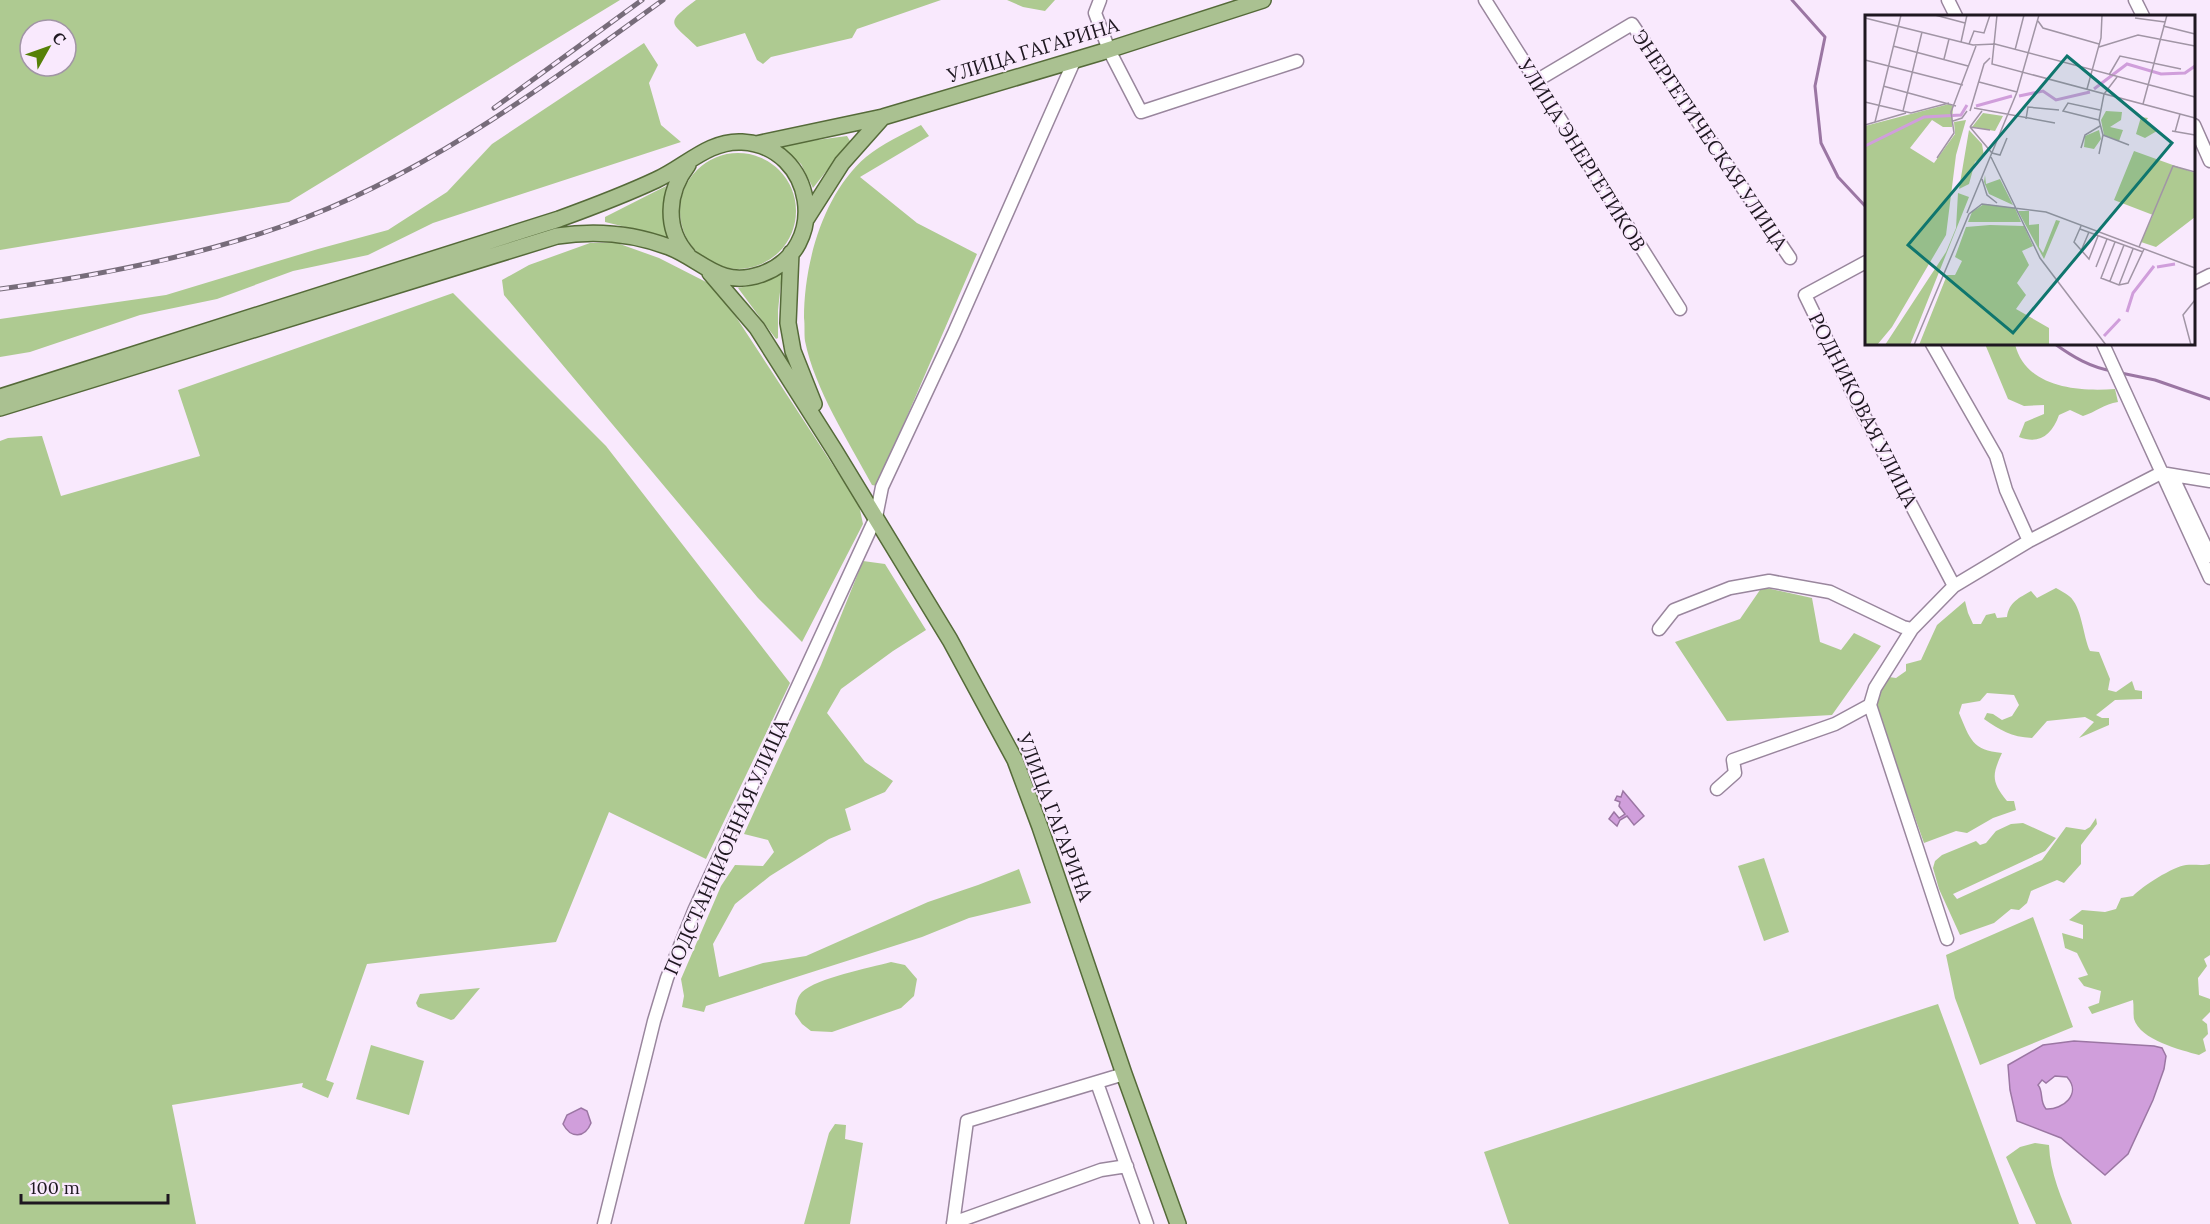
<svg xmlns="http://www.w3.org/2000/svg" width="2210" height="1224" viewBox="0 0 2210 1224" font-family="Lora,serif">
<style>
.green{fill:#aeca91;fill-rule:evenodd}
.water{fill:#d09edb;stroke:#9b76a3;stroke-width:1.5;fill-rule:evenodd}
.lines{fill:none;stroke-linecap:round;stroke-linejoin:round}
.stream{stroke:#9b76a3;stroke-width:3}
.minor-casing{stroke:#99869d;stroke-width:15}
.major-casing{stroke:#556a39;stroke-width:18}
.minor{stroke:#fff;stroke-width:12}
.major{stroke:#aac191;stroke-width:15}
.rail-casing{stroke:#776c7a;stroke-width:5}
.rail{stroke:#f9e9fd;stroke-width:3;stroke-dasharray:9;stroke-linecap:butt}
.labels{text-anchor:middle;stroke-width:4.5;stroke-linejoin:round;paint-order:stroke}
.street-label{font-size:20px;fill:#1e1720;stroke:#f9e9fd}
.inset-river{fill:none;stroke:#d09edb;stroke-width:3}
.inset-road{fill:none;stroke:#a195a5;stroke-width:1.5}
.view{fill:#0f766e;fill-opacity:0.15;stroke:#0f766e;stroke-width:3}
.inset-edge{fill:none;stroke:#1e1720;stroke-width:3}
</style>
<rect width="100%" height="100%" fill="#f9e9fd"/>
<path class="green" d="M0,0h620l-331,202 -289,48zM30,30h36v36h-36z
M696,0h245l-84,29 -5,9 -81,19 -8,7 -6,-4 -12,-27 -48,14c-26,-26 -34,-22 -1,-47z
M1007,0h48l-10,11 -22,-4z
M644,43l14,22 -9,18 12,42 20,17 -248,81 -65,32 -75,16 -76,28 -77,16 -110,37 -30,5v-38l166,-24 152,-46 70,-19 59,-38 45,-48z
M921,125l8,11 -69,41 57,46 60,31 -100,232 -5,-1c-24,-45 -57,-95 -67,-144 -1,-7 0,-16 -1,-23 0,-55 19,-124 62,-161 16,-13 37,-23 55,-32z
M847,136l3,5 -37,47 -12,-24 -22,-19z
M680 211a58 58 0 1 1 116 0a58 58 0 1 1-116 0Z
M666,186l-3,25 6,30 -31,-11 -33,-8v-5z
M590,243h27l42,15 51,26 26,33 123,188 4,19 -61,118 -44,-44 -254,-303 -2,-15 27,-15z
M782,274l-4,36v28l-2,1 -38,-51 24,-5z
M453,293l153,153 184,237 -84,176 -97,-47 -53,130 -189,22 -41,116 8,3 -6,15 -26,-11 1,-4 -131,22 24,119h-196v-783l8,-3 34,-2 19,60 139,-40 -22,-66z
M1985,344h30c10,43 62,48 100,45l3,13c-14,2 -22,10 -35,14l-13,-6 -11,5c-7,20 -20,30 -40,22l6,-15 19,-8v-9l-20,1 -16,-7z
M863,561l22,3 41,66 -33,21 -52,38 -14,24 38,49 28,19 -8,11 -40,17 6,21 -22,9 -59,37 -35,28 -22,40 6,33 44,-14 43,-7 122,-54 50,-17 41,-16 12,34 -62,15 -47,19 -216,69 -2,6 -22,-5 2,-11 -3,-17 40,-93 14,-21 28,1 11,-14 -6,-12 -24,-6 77,-169z
M1762,587l50,11 8,44 21,8 13,-17 27,13 -49,69 -105,6 -52,-79 65,-23z
M2056,588c4,2 9,5 13,8 13,10 14,41 21,55l9,1 11,27 -2,11 8,2 16,-11 3,9 7,1v8l-27,1 -19,15 6,3h7v7l-30,13 15,-16 -9,-5 -38,4 -15,17c-21,-1 -32,-8 -48,-19l3,-6 6,1 9,6 10,-4 7,-11 -5,-10 -27,-2 -7,8 -18,3 -3,9c11,26 13,37 43,40 -10,22 -11,28 5,48h7l2,9 -23,8 -26,15 -11,-2 -32,12 -48,-135 3,-19 10,-12 7,1 10,-7v-7l15,-4 16,-35 28,-24 3,12 5,11h8l5,-9 9,-2 2,5 10,-1c2,-15 12,-19 24,-26l6,7z
M2096,818l1,6 -16,21v19l-17,19 -7,-3 -26,11 -4,12 -8,7 -8,-1 -17,14 -34,12 -21,-46 -6,-21 2,-7 7,-6 34,-14 4,4 6,-2 10,-12 15,-7 12,-1 33,15 -11,13 -92,43 4,5 85,-39 24,-33 19,3 5,-3z
M1764,858l25,74 -25,9 -26,-75z
M2210,864v91l-6,4 3,7 -9,12 1,17 11,4v13l-8,8 5,4 1,10 -5,5 3,12 -7,4c-18,-5 -59,-15 -65,-36 -1,-6 0,-13 -1,-19l-41,14 -4,-7 11,-4 2,-12 -17,-5 -6,-8 10,-3 -11,-22 -12,-5 -3,-15 21,6v-14l-14,-5 13,-10 23,2 11,-3 5,-11 12,-2c8,-9 41,-30 53,-31 9,-1 15,1 24,-1z
M2033,917l40,110 -93,38 -25,-67 -9,-43z
M891,962l14,3 12,14 -3,17 -13,12 -69,24 -21,-1 -9,-7 -7,-10c1,-7 1,-16 7,-22 15,-14 67,-24 89,-30z
M480,988l-26,31 -3,1 -33,-13 -2,-4 4,-9z
M1938,1004l81,220h-510l-25,-72z
M371,1045l53,16 -15,54 -53,-16z
M835,1124l11,1 -1,14 18,4 -13,81h-46l25,-91z
M2035,1143l14,2c1,28 13,54 23,79h-36l-30,-67 14,-10z"/>
<path class="water" d="M1623,791l21,25 -10,9 -7,-9 -7,4 -3,6 -8,-7 5,-7 5,6 6,-4 -6,-8 1,-4 -5,-2 2,-4 4,1z
M2074,1041l80,5 8,2 4,8 -2,13 -11,31 -25,54 -23,21 -44,-37 -44,-17 -7,-31 -2,-25 35,-20zM2055,1076l12,1c15,17 -4,33 -21,32 -7,-8 -2,-17 -8,-24l4,-5 4,3z
M581,1108l6,3 4,12c-6,15 -20,16 -28,1l4,-9z"/>
<g class="lines">
<path class="stream" d="M1792,0l33,37 -10,49 6,57 17,34 28,30
M2055,344c18,13 35,23 57,27
M2121,373l34,7 55,19"/>
<defs>
<path id="minor" d="M1100,0l-5,13 14,37 32,62 156,-51
M1485,0l195,309
M1948,0l8,16
M2135,0l8,16
M1536,81l96,-57 158,234
M2194,125l16,36
M1866,262l-61,33 54,111 95,180
M2194,283l16,-8
M1932,344l64,112 10,34 23,51
M2103,344l107,234
M2167,474l8,8 35,74
M1659,629l15,-19 56,-22 39,-7 61,11 73,35 9,2
M1870,705l77,234
M1717,789l18,-16 -2,-13 102,-36 35,-19 5,-17 37,-59 42,-43 75,-45 132,-68 49,8
M1097,1083l50,141
M953,1223l148,-53 26,-4
M604,1224l50,-203 13,-43 27,-67 182,-394 6,-30 72,-154 121,-274
M953,1224l14,-103 157,-47"/>
<path id="major" d="M756,144l127,-27 219,-65 161,-52
M688,165c-21,27 -24,64 0,90
M807,218l35,-55 40,-45
M791,253l-3,70 5,28 21,53
M710,273l47,55 78,123 115,189 65,120 25,67 84,247 54,150
M0,397l559,-178c33,-12 65,-24 97,-39 29,-13 53,-40 86,-38 73,4 89,107 20,132 -43,15 -59,-14 -93,-27 -37,-14 -73,-17 -112,-11l-557,172"/>
</defs>
<use href="#minor" class="minor-casing"/>
<use href="#major" class="major-casing"/>
<use href="#minor" class="minor"/>
<use href="#major" class="major"/>
<defs>
<path id="rail" d="M494,108l148,-108
M0,289c96,-13 191,-31 283,-63 140,-49 261,-140 380,-226"/>
</defs>
<use href="#rail" class="rail-casing"/>
<use href="#rail" class="rail"/>
</g>
<g class="labels">
<g class="street-label">
<text transform="translate(1033 50) rotate(-17)" y="7">УЛИЦА ГАГАРИНА</text>
<text transform="translate(1710 140) rotate(56)" y="7">ЭНЕРГЕТИЧЕСКАЯ УЛИЦА</text>
<text transform="translate(1582 155) rotate(58)" y="7">УЛИЦА ЭНЕРГЕТИКОВ</text>
<text transform="translate(1863 410) rotate(63)" y="7">РОДНИКОВАЯ УЛИЦА</text>
<text transform="translate(1055 817) rotate(69)" y="7">УЛИЦА ГАГАРИНА</text>
<text transform="translate(726 847) rotate(-66)" y="7">ПОДСТАНЦИОННАЯ УЛИЦА</text>
</g>
</g>
<g transform="translate(1865 15)">
<rect width="330" height="330" fill="#f9e9fd"/>
<path d="M84,89l4,2 -1,21h-9l-11,-7 -22,28 24,15 21,-29 -1,-12 12,-2 -10,35 -10,80 -54,92 -15,18h-12v-219zM241,96l16,1 -1,8 -11,7 13,3 -4,11 -15,-6 -3,-15zM118,98l20,3 -8,15 -23,-4zM276,102l7,1 -2,3 11,10 -12,7 -9,-4zM104,115l13,14 2,12 -9,6 -6,22 -10,5zM234,115l2,9 -7,10 -10,-2 1,-11zM269,136l61,22v44l-39,30 -15,-5 12,-27 -39,-15zM120,160l1,9 14,-5 13,26 -24,-11 -5,-12zM93,178l11,4 -59,148h-25l61,-93 10,-24zM119,189l31,4 6,14h-53l4,-10zM153,196h11v14l10,-1v23l4,6 13,-33 4,1 -16,38zM125,210l34,1 9,20 -11,5 7,14 -12,18 9,12 -10,14 33,19v17h-130l28,-70h8l7,-14 -7,-4 11,-30z" fill="#aeca91"/>
<path class="inset-river" d="M229,74l33,-25 34,10 24,-1 10,-7M154,81l24,-5 13,9 34,-8M111,91l36,-10M0,131l59,-29 37,-2 6,-10M292,252l18,-3M262,297l6,-19 21,-27M239,321l16,-17"/>
<path class="inset-road" d="M70,0l30,8M132,0l-5,49 203,54M0,3l108,27 22,-1 200,53M270,3l30,4M173,6l5,7 56,16M298,11l32,8M96,27l6,-27M104,29l5,-13 10,2 6,-18M28,31l75,20M234,32l39,-12 57,11M150,35l9,-35M79,44l5,-20M0,45l98,25M244,60l11,-19 61,13M114,67l38,10M18,71l73,20M222,74l14,-51 1,-23M0,87l46,11 38,-10M278,89l24,-89M109,93l81,15M38,96l19,-79M105,96l14,-47 6,-6M161,104l2,-12 31,3M234,105l-36,-9 5,-8 32,7M88,106l9,-3 5,-7M10,107l26,-107M0,110l41,-12M105,112l22,26 8,2 7,-17M105,112l12,-16M105,112l20,3M307,116l23,4M310,117l5,-18M238,120l26,10M216,133l4,-13 15,-9M234,139l4,-19 -4,-15 5,-26 13,-17M126,142l49,101 66,87M72,143l17,-25 -3,-21 25,-66M117,164l5,16 10,8M102,198l50,-121 22,-77M216,211l-7,16 15,17 9,-23M215,214l63,23M250,227l-14,36 18,7 9,-2 16,-34M274,232l34,-81 22,6M216,236l8,-19M231,252l11,-28M245,266l14,-36M254,270l14,-36M49,330l55,-131 13,-10 64,8 149,56M326,330l-8,-30 12,-15"/>
<path class="view" d="M202,41l105,87 -159,190 -105,-88z"/>
<rect width="330" height="330" class="inset-edge"/>
</g>
<g transform="translate(48 48) rotate(50)"><circle r="28" fill="#f9e9fd" stroke="#a195a5" stroke-width="1.5"/>
<path d="M0-4.5L10 22L0 15L-10 22Z" fill="#568108"/>
<text y="-9" font-size="16" font-weight="bold" text-anchor="middle" fill="#1e1720">С</text>
</g>
<path d="M21 1194v9h147v-9" fill="none" stroke="#1e1720" stroke-width="3"/>
<text x="30" y="1194" font-size="18" fill="#1e1720" stroke="#f9e9fd" stroke-width="4.5" paint-order="stroke">100 m</text>
</svg>
